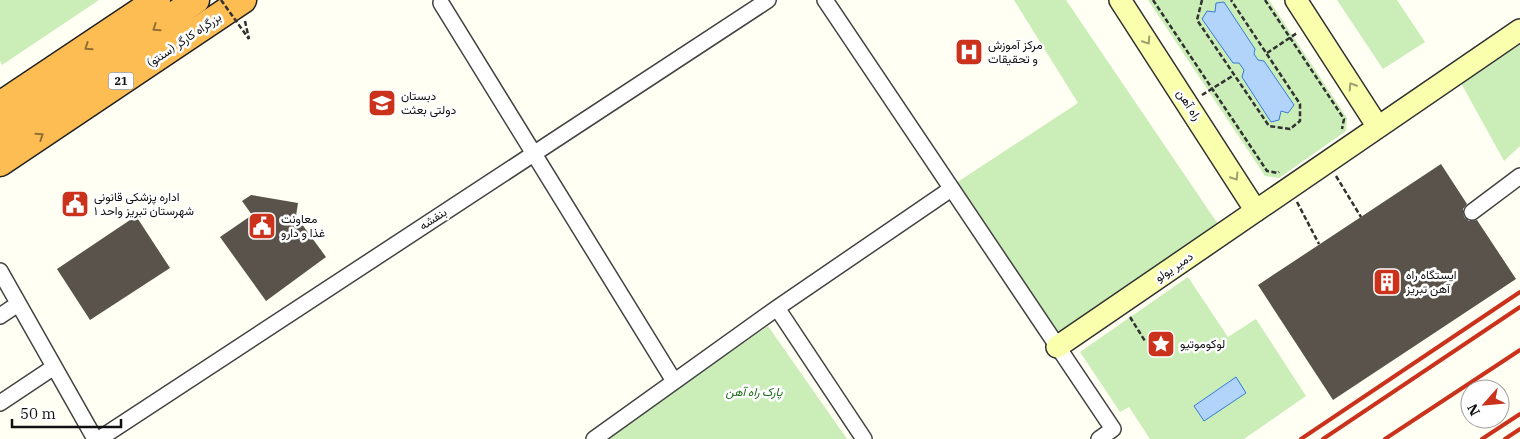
<svg xmlns="http://www.w3.org/2000/svg" width="1520" height="439" viewBox="0 0 1520 439" font-family="'IBM Plex Serif',Vazirmatn,serif">
<style>
.green{fill:#cbedb8}
.water{fill:#b3d4fa;stroke:#357bd7}
.building{fill:#59534b}
.lines{fill:none;stroke-linecap:round;stroke-linejoin:round}
.street-casing{stroke:#434343;stroke-width:18}
.secondary-casing{stroke:#323232;stroke-width:24}
.highway-casing{stroke:#212121;stroke-width:29}
.path{stroke:#323232;stroke-width:2.5;stroke-dasharray:5 2.5;stroke-linecap:butt}
.street{stroke:#fff;stroke-width:15}
.secondary{stroke:#faffae;stroke-width:21}
.highway{stroke:#febd52;stroke-width:26}
.rail{stroke:#cb321c;stroke-width:4}
.path-bridge{stroke:#323232;stroke-width:2.5;stroke-dasharray:5 2.5;stroke-linecap:butt}
.oneway{stroke:#936f34}
.oneway2{stroke:#9c9f6f}
.labels{text-anchor:middle;stroke-width:5;stroke-linejoin:round;paint-order:stroke}
.shield{fill:#fff;stroke:#585858;stroke-width:1}
.shield-label{font-size:11px;font-weight:bold;fill:#101010}
.street-label{font-size:12px;fill:#101010;stroke:#fff}
.poi-label{font-size:12px;fill:#101010;stroke:#fff;text-anchor:start}
.park-label{font-size:12px;font-style:italic;fill:#1d6d1a;stroke:#fff}
</style>
<rect width="100%" height="100%" fill="#fffff3"/>
<path class="green" d="M0,0h99l-97,65 -2,-4z
M1014,0h52l154,227 -162,113 -105,-155 125,-82z
M1148,0h121l78,118 -1,13 -67,47 -14,-2z
M1337,0h60l28,42 -42,27z
M1520,45v101l-16,15 -43,-78z
M1188,277l40,60 28,-18 50,77 -62,43h-94l-21,-32 -9,5 -40,-60z
M768,326l79,113h-242z"/>
<path class="water" d="M1224,2l31,47 -1,5 4,6 6,1 30,44 -6,8 -7,-2 -2,9 -8,2 -29,-45 2,-7 -5,-7h-6l-31,-44 5,-8 8,1 1,-9z
M1236,377l10,16 -42,28 -10,-15z"/>
<path class="building" d="M1441,164l26,40 -4,5 1,8 5,4 8,-1 39,59 -183,121 -75,-115z
M251,195l47,8 -2,13 30,41 -60,44 -46,-64 32,-22 -10,-14z
M136,216l34,52 -80,52 -33,-51z"/>
<g class="lines">
<defs>
<path id="street" d="M825,0l288,429 -14,10
M441,3l233,378
M1472,212l48,-36
M0,271l95,168
M777,308l87,131
M0,316l18,-12
M0,403l54,-36
M99,439l669,-439
M594,439l183,-131 174,-119"/>
<path id="secondary" d="M1120,0l136,211
M1296,0l82,127
M1057,347l463,-317"/>
<path id="highway" d="M0,105l157,-105
M0,134l196,-134
M0,163l243,-163"/>
</defs>
<use href="#street" class="street-casing"/>
<use href="#secondary" class="secondary-casing"/>
<use href="#highway" class="highway-casing"/>
<path class="path" d="M1153,0l114,171 11,2 1,-1
M1202,0l-5,20 72,106 21,3 10,-8v-17l-69,-104
M1265,0l79,119 -2,10
M245,21l4,18
M1267,53l30,-20
M1202,95l32,-20
M1336,176l25,41
M1297,202l22,42
M1130,317l15,24"/>
<use href="#street" class="street"/>
<use href="#secondary" class="secondary"/>
<use href="#highway" class="highway"/>
<path class="rail" d="M1301,439l219,-147
M1323,439l197,-132
M1385,439l135,-89
M1482,439l38,-25
M1505,439l15,-10"/>
<path class="path-bridge" d="M221,0l28,39"/>
</g>
<defs><path id="oneway-chevron" d="M-2-3.5L2.5 0L-2 3.5" fill="none" stroke-width="1.6" stroke-linecap="round" stroke-linejoin="round" transform="scale(1.25)"/></defs>
<g class="oneway">
<use href="#oneway-chevron" transform="translate(156 28) rotate(146)"/>
<use href="#oneway-chevron" transform="translate(88 47) rotate(146)"/>
<use href="#oneway-chevron" transform="translate(40 136) rotate(-34)"/>
</g>
<g class="oneway2">
<use href="#oneway-chevron" transform="translate(1147 41) rotate(57)"/>
<use href="#oneway-chevron" transform="translate(1352 86) rotate(-123)"/>
<use href="#oneway-chevron" transform="translate(1235 177) rotate(58)"/>
</g>
<defs>
<symbol id="hospital-square" viewBox="-11 -11 22 22"><rect x="-9" y="-9" width="18" height="18" rx="4" fill="#cb321c" stroke="#fff"/><path d="M-5-5h3v3.5h4V-5h3V5h-3V1.5h-4V5h-3Z" fill="#fff"/></symbol>
<symbol id="school-square" viewBox="-11 -11 22 22"><rect x="-9" y="-9" width="18" height="18" rx="4" fill="#cb321c" stroke="#fff"/><path d="M0-5L7-2L0 1L-7-2ZM-4 1L0 2.5L4 1V4Q0 6-4 4Z" fill="#fff"/></symbol>
<symbol id="civic-square" viewBox="-11 -11 22 22"><rect x="-9" y="-9" width="18" height="18" rx="4" fill="#cb321c" stroke="#fff"/><path d="M-.6-6.5H3V-4.5H.6V-3L4-1V1h2V6H-6V1h2V-1L-.6-3ZM-1.2 2.5V6h2.4V2.5Z" fill="#fff"/></symbol>
<symbol id="building-square" viewBox="-11 -11 22 22"><rect x="-9" y="-9" width="18" height="18" rx="4" fill="#cb321c" stroke="#fff"/><path d="M-4-6H4V6H1V3H-1V6H-4ZM-2.5-4.3h1.7v1.8h-1.7ZM.8-4.3h1.7v1.8H.8ZM-2.5-1h1.7V.8h-1.7ZM.8-1h1.7V.8H.8Z" fill="#fff"/></symbol>
<symbol id="sight-square" viewBox="-11 -11 22 22"><rect x="-9" y="-9" width="18" height="18" rx="4" fill="#cb321c" stroke="#fff"/><path d="M0-6L1.8-2.2L6-1.7L2.9 1.2L3.7 5.4L0 3.3L-3.7 5.4L-2.9 1.2L-6-1.7L-1.8-2.2Z" fill="#fff"/></symbol>
</defs>
<g fill-rule="evenodd">
<use href="#hospital-square" x="953" y="36" width="32" height="32"/>
<use href="#school-square" x="366" y="87" width="32" height="32"/>
<use href="#civic-square" x="59" y="188" width="32" height="32"/>
<use href="#civic-square" x="246" y="210" width="32" height="32"/>
<use href="#building-square" x="1371" y="266" width="32" height="32"/>
<use href="#sight-square" x="1145" y="328" width="32" height="32"/>
</g>
<g class="labels">
<rect class="shield" x="108.5" y="72.5" width="25" height="17" rx="4"/>
<g class="shield-label">
<text x="121" y="85">21</text>
</g>
<g class="street-label">
<text transform="translate(184 40) rotate(-34)" y="4">بزرگراه کارگر (سنتو)</text>
<text transform="translate(1189 105) rotate(57)" y="4">راه آهن</text>
<text transform="translate(433 219) rotate(-33)" y="4">بنفشه</text>
<text transform="translate(1174 267) rotate(-34)" y="4">دمیر یولو</text>
</g>
<g class="poi-label">
<text x="988" y="49">مرکز آموزش<tspan x="988" dy="14">و تحقیقات</tspan></text>
<text x="401" y="100">دبستان<tspan x="401" dy="14">دولتی بعثت</tspan></text>
<text x="94" y="201">اداره پزشکی قانونی<tspan x="94" dy="14">شهرستان تبریز واحد ۱</tspan></text>
<text x="281" y="223">معاونت<tspan x="281" dy="14">غذا و دارو</tspan></text>
<text x="1406" y="279">ایستگاه راه<tspan x="1406" dy="14">آهن تبریز</tspan></text>
<text x="1180" y="348">لوکوموتیو</text>
</g>
<g class="park-label">
<text x="754" y="396">پارک راه آهن</text>
</g>
</g>
<g transform="translate(1485 404) rotate(243)"><circle r="24" fill="#ffffff" stroke="#9f9f9f"/>
<path d="M0-4L9 19L0 12L-9 19Z" fill="#cb321c"/>
<text y="-8" font-size="14" font-weight="bold" text-anchor="middle" fill="#101010">N</text>
</g>
<path d="M12 419v8h109v-8" fill="none" stroke="#101010" stroke-width="2.5"/>
<text x="20" y="419" font-size="15" fill="#101010" stroke="#ffffff" stroke-width="4" paint-order="stroke">50 m</text>
</svg>
